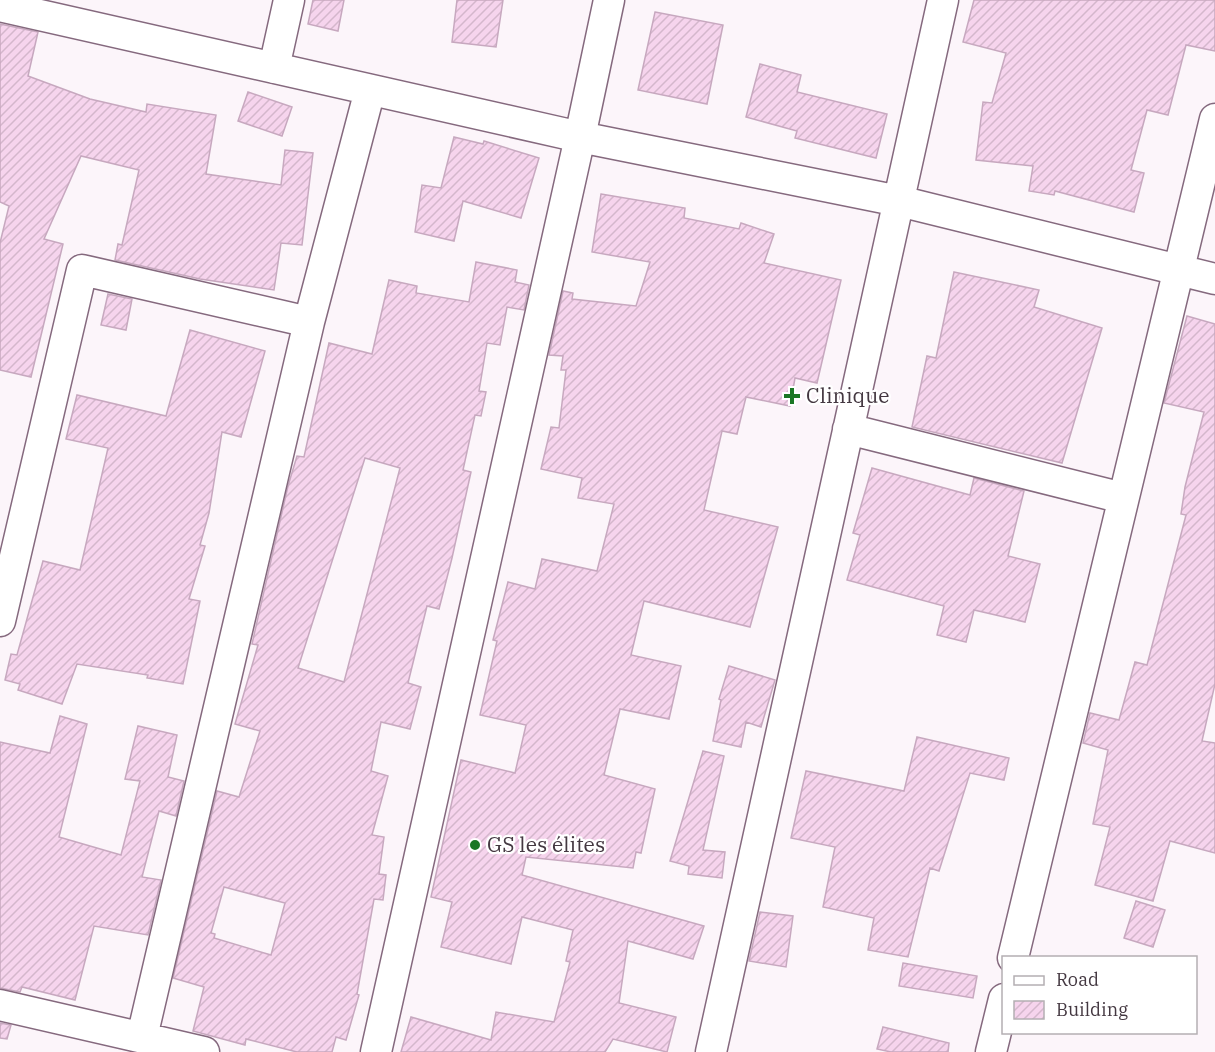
<svg xmlns="http://www.w3.org/2000/svg" width="1215" height="1052" viewBox="0 0 1215 1052" font-family="'IBM Plex Serif',serif">
<style>
.building{fill:url(#building-hatch);stroke:#c7a8bf;stroke-width:1.5;fill-rule:evenodd}
.lines{fill:none;stroke-linecap:round;stroke-linejoin:round}
.minor-casing{stroke:#85697e;stroke-width:33}
.minor{stroke:#fff;stroke-width:30}
.poi-dot{fill:#1b7725;stroke:#fff;stroke-width:2}
.labels{text-anchor:middle;stroke-width:4.5;stroke-linejoin:round;paint-order:stroke}
.poi-label{font-size:21px;fill:#443841;stroke:#fff;text-anchor:start}
</style>
<defs>
<pattern id="building-hatch" width="6" height="6" patternUnits="userSpaceOnUse" patternTransform="scale(1.5)"><rect width="6" height="6" fill="#f6d4ed"/><path d="M-1 1l2-2M0 6l6-6M5 7l2-2" fill="none" stroke="#d4b7cc"/></pattern>
</defs>
<rect width="100%" height="100%" fill="#fcf5fa"/>
<path class="building" d="M313,0h31l-6,31 -30,-7z
M457,0h46l-7,47 -44,-5z
M974,0h241v51l-29,-6 -18,70 -21,-5 -16,60 13,3 -10,39 -79,-21 -1,4 -25,-4 4,-25 -57,-6 7,-58 9,1 14,-50 -43,-11z
M655,12l68,13 -16,79 -69,-14z
M0,24l38,8 -10,44 62,23 56,13 1,-8 69,11 -10,59 75,11 4,-35 28,3 -11,92 -21,-2 -7,47 -74,-11 -85,-19 3,-16 4,1 17,-75 -58,-14 -37,83 19,5 -32,133 -31,-7v-127l9,-37 -9,-4z
M760,64l41,11 -4,17 90,22 -11,44 -81,-20 2,-7 -51,-14z
M248,92l44,15 -10,29 -44,-15z
M454,137l29,7 1,-3 55,17 -18,60 -58,-17 -9,40 -39,-9 7,-47 19,3z
M601,194l84,14 -1,10 55,11 2,-6 33,11 -10,29 77,17 -24,103 -22,-5 -5,28 -44,-9 -9,37 -15,-3 -18,79 74,17 -28,100 -106,-26 -13,54 50,11 -12,53 -49,-10 -16,66 51,14 -14,64 -5,-1 -3,16 -107,-11 -4,18 182,51 -11,33 -65,-18 -9,62 57,14 -9,35 -54,-13 -8,13h-204l10,-35 80,23 5,-28 58,10 16,-60 -4,-1 7,-31 -51,-13 -11,47 -70,-17 11,-45 -21,-5 30,-137 54,13 11,-48 -46,-10 17,-74 -4,-1 15,-58 27,7 7,-30 55,12 17,-67 -36,-6 4,-20 -41,-9 10,-42 8,1 7,-58h-5l2,-14 -14,-1 14,-64 10,2 -1,6 64,7 14,-44 -58,-10z
M476,262l41,8 -2,12 14,3 -5,25 -17,-3 -7,38 -13,-2 -8,48 7,1 -5,24 -6,-1 -12,55 8,2 -19,86 -13,51 -12,-3 -19,77 13,4 -11,42 -29,-7 -10,49 17,5 -16,59 12,2 -5,37 7,1 -3,25 -9,-1 -17,95 2,1 -13,45 -10,-3 -4,15h-35l-51,-13 -1,6 -52,-14 11,-44 -31,-9 44,-187 22,6 21,-66 -25,-7 23,-79 -6,-1 36,-158 9,-30 7,1 25,-114 43,11 17,-74 28,6 -1,7 53,9zM365,458l35,10 -56,214 -46,-14zM224,887l61,16 -14,52 -57,-17 1,-4 -4,-1z
M954,272l85,18 -5,17 68,21 -40,135 -150,-36 15,-71 9,2z
M108,294l24,5 -6,31 -25,-5z
M1187,316l28,8v360l-13,57 13,2v110l-45,-12 -17,60 -58,-16 15,-58 -17,-3 15,-74 -25,-7 7,-30 29,7 16,-58 12,3 39,-150 -5,-1 4,-27 19,-75 -40,-9z
M190,330l75,21 -24,86 -19,-5 -13,81 -9,32 5,1 -16,53 11,2 -17,83 -36,-6 1,-3 -71,-11 -15,40 -44,-14 2,-6 -15,-4 6,-26 6,1 26,-94 37,9 28,-122 -42,-9 11,-44 89,21z
M872,468l98,27 4,-17 50,13 -16,65 32,8 -15,58 -51,-12 -8,32 -29,-7 7,-29 -97,-26 13,-45 -7,-2z
M729,666l46,14 -14,47 -15,-5 -5,25 -28,-6 8,-41 -2,-1z
M60,716l27,8 -28,113 62,18 19,-74 -15,-2 13,-53 39,9 -9,42 16,4 -8,35 -17,-5 -17,66 19,3 -13,55 -54,-9 -19,74 -53,-13 -2,5 -20,-4v-246l50,11z
M917,737l92,21 -5,22 -34,-7 -31,98 -9,-3 -22,89 -40,-7 6,-32 -51,-11 12,-60 -44,-9 15,-67 98,20z
M703,751l21,5 -21,94 22,2 -3,26 -34,-4 1,-8 -19,-5z
M1136,901l29,9 -12,37 -29,-9z
M760,912l33,4 -7,51 -37,-6z
M903,963l74,13 -4,22 -74,-12z
M0,1023l11,2 -4,14 -7,-1z
M883,1027l66,16 -1,9h-57l-14,-3z"/>
<g class="lines">
<defs>
<path id="minor" d="M609,0l-29,137 319,64 316,78
M0,6l580,131 -204,915
M274,68l15,-68
M848,429l275,69
M0,621l82,-351 227,52
M1013,958l202,-839
M0,1005l204,47
M142,1037l167,-715 61,-232
M711,1052l232,-1052
M991,1052l13,-53"/>
</defs>
<use href="#minor" class="minor-casing"/>
<use href="#minor" class="minor"/>
</g>
<g class="poi-dot">
<path d="M789 387h6v6h6v6h-6v6h-6v-6h-6v-6h6z"/>
<circle cx="475" cy="845" r="6"/>
</g>
<g class="labels">
<g class="poi-label">
<text x="806" y="403">Clinique</text>
<text x="487" y="852">GS les élites</text>
</g>
</g>
<rect x="1002" y="956" width="195" height="78" fill="#ffffff" stroke="#b4afb3" stroke-width="1.5"/>
<rect x="1014" y="976" width="30" height="9" fill="#ffffff" stroke="#b4afb3" stroke-width="1.5"/>
<text x="1056" y="986" font-size="18" fill="#443841">Road</text>
<rect x="1014" y="1001" width="30" height="18" fill="url(#building-hatch)" stroke="#b4afb3" stroke-width="1.5"/>
<text x="1056" y="1016" font-size="18" fill="#443841">Building</text>
</svg>
